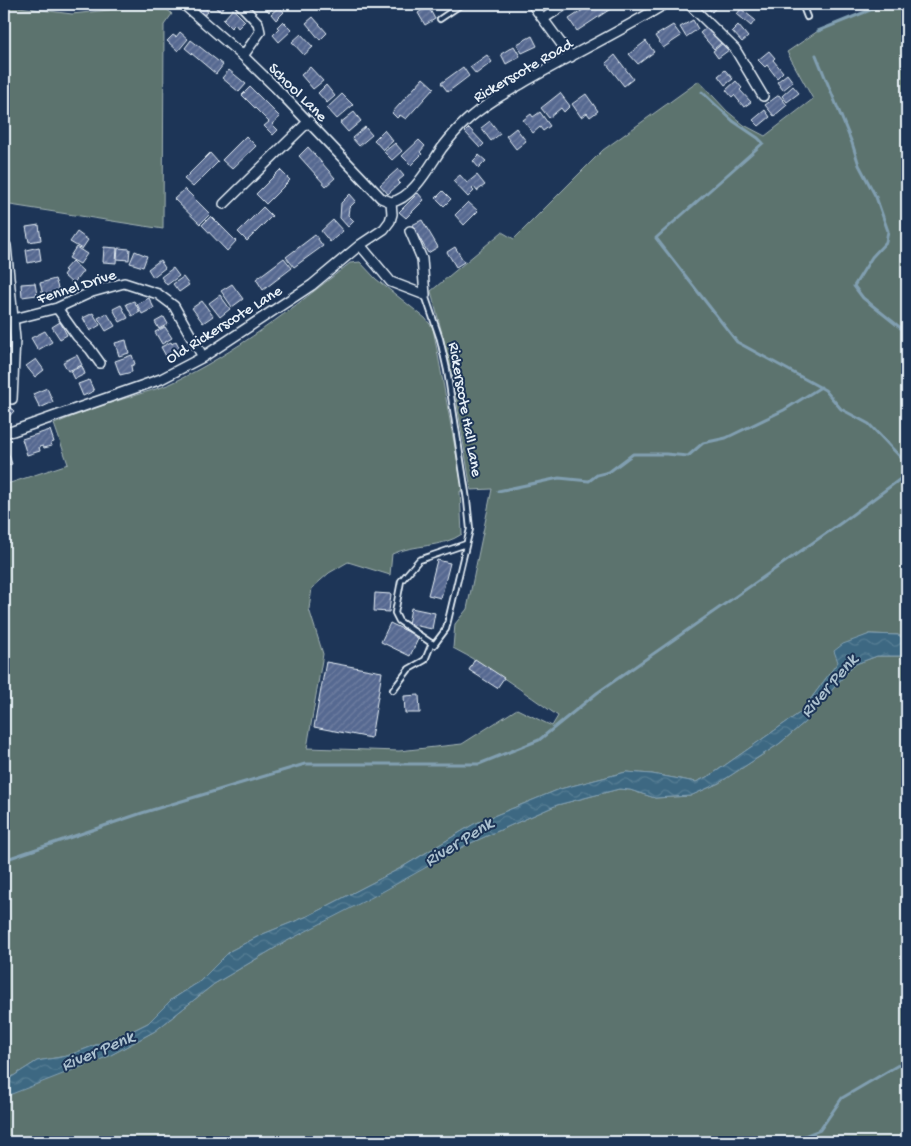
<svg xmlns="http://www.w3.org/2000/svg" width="911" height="1146" viewBox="0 0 911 1146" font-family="'Gochi Hand',sans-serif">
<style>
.grass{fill:#5c736e;stroke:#a2b2b3}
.water{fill:url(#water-waves);stroke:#819fb1}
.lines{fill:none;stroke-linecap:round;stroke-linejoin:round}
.stream{stroke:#819fb1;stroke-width:3}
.building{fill:url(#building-hatch);stroke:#e8f1f8}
.lane-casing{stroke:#e8f1f8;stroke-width:8}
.street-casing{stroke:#e8f1f8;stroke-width:12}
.lane{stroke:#1d3557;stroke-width:4.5}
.street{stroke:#1d3557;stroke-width:9}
.labels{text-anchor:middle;stroke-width:4;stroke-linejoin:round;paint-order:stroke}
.street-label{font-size:16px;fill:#e8f1f8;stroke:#1d3557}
.water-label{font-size:18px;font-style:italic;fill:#acc1cf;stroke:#1d3557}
</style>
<defs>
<pattern id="water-waves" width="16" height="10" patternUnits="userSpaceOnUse" patternTransform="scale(1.25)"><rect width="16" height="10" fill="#3c6882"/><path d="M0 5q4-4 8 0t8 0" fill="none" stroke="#587e94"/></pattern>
<pattern id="building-hatch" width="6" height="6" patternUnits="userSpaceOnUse" patternTransform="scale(1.25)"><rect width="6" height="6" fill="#576991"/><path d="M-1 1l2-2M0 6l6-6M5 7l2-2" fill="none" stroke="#6f7fa1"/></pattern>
</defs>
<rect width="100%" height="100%" fill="#1d3557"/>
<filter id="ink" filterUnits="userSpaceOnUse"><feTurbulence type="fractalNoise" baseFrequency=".02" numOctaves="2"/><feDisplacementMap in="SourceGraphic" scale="10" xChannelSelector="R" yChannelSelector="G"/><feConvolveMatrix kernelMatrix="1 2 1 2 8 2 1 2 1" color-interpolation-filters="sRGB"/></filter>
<g filter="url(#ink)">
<path class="grass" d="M4,4h14l1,3 53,7 37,-4 18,-6h34l11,10 -8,11 -1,204 -159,-25z
M885,4h22v636l-9,-5 -28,-1 -12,5 -19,22 -38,51 -90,63 -15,7 -44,-8 -26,-2 -66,17 -86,35 -75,45 -91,47 -45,18 -33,17 -31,31 -28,18 -23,23 -16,8 -65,25 -30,5 -33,21v-597l64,-21 -14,-40c26,-11 52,-20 79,-28 12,-4 25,-7 37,-12 66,-31 123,-76 180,-121l10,-1 16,17 49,39 8,10 30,163h-3l2,43c-20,14 -48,10 -70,20l-2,21 -42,-13 -19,11 -17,15 -3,21 14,45 -16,94 92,3 63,-7 55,-35 35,17 6,-10c-34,-24 -68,-49 -105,-68l2,-24 12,-15 25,-120 -21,1 -19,-118 -21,-81 71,-59 12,7 89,-89 96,-69 28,30 17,14 21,11 48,-37 -26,-47 31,-21z
M877,656h30v486h-903v-45l4,-3 101,-38 46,-25 59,-47 71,-42 179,-96 93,-41 62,-16 11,1 25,8 35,-2 29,-13 60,-39 27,-23 47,-56z"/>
<path class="water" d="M870,634l28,1 9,5v16h-30l-24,9 -47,56 -27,23 -60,39 -29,13 -35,2 -25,-8 -11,-1 -62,16 -41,18 -52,23 -82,46 -97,50 -71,42 -59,47 -46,25 -105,41v-15l33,-21 30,-5 65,-25 16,-8 23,-23 28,-18 31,-31 33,-17 45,-18 91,-47 75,-45 86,-35 66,-17 26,2 44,8 15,-7 90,-63 37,-50 -4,-11 9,-7z"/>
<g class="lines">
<path class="stream" d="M818,31l67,-27
M816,55l36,88 7,22 17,32 12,34 -2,11 -14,15 -18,29 9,12 44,35
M702,92l31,29 25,17 5,5 -107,95 81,104 88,48 16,19 28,15 38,40
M498,491l61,-13 30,3 8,-6 12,-3 24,-18h33l22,2 15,-13 23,-5 58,-28 37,-23
M4,860l138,-47 163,-49h174l60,-24 58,-47 244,-170 66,-49
M789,1142l31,-12 22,-32 65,-38"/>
</g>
<path class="building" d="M191,4h12l5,8 -6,5z
M213,4h10l2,2 -6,5z
M262,4h15l-8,8z
M592,4h26l-41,27 -8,-12z
M703,4h16l-7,8z
M790,4h10l1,2 -10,3z
M428,6l7,13 -10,6 -7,-12z
M279,7l5,5 -8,8 -5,-6z
M233,9l12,12 -7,7 -3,-4 -4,4 -8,-8z
M741,9l14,11 -4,6 -14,-12z
M313,17l14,16 -7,7 -14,-17z
M693,20l5,9 -12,8 -6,-10z
M283,21l9,9 -13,12 -6,-7 6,-6 -2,-2z
M673,25l8,11 -18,12 -8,-12z
M738,25l10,12 -6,5 -10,-11z
M707,27l14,16 -7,6 -14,-16z
M180,32l8,7 -10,12 -11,-10 6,-6 3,2z
M301,34l12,13 -9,8 -12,-13z
M532,36l5,10 -15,7 -5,-9z
M191,40l32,25 -7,9 -31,-26z
M646,41l8,11 -16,12 -9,-10z
M723,43l6,7 -11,8 -5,-7z
M514,46l6,10 -14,8 -5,-10z
M769,51l6,7 -2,2 10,12 -6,6 -10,-13 -2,2 -7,-7z
M487,55l5,7 -16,12 -6,-7z
M615,55l18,24 -9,7 -18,-23z
M310,67l13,14 -10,8 -12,-14z
M463,67l6,9 -21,16 -7,-9z
M229,70l17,14 -7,8 -17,-14z
M725,70l8,9 -8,6 -7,-9z
M787,74l6,8 -10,8 -6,-8z
M423,78l11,10 -28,31 -6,-4 -3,3 -5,-5z
M736,81l6,7 -2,2 11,12 -7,5 -10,-12 -2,2 -6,-7z
M326,85l9,11 -8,7 -9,-10z
M793,86l6,7 -12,9 -5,-6z
M250,87l30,30 -8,7 6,6 -5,5 -9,-9 5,-4 -27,-27z
M560,93l10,13 -6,6 -3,-4 -12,10 -8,-10z
M342,94l11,11 -16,14 -10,-11z
M586,94l12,17 -8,6 -3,-4 -6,4 -9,-13z
M779,95l8,10 -13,11 -9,-11z
M765,110l5,7 -11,9 -6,-6z
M354,112l7,9 -13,11 -8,-9z
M540,112l10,14 -7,5 -3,-4 -7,6 -10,-13 8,-6 2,3z
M490,121l10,13 -9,7 -10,-13z
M365,127l7,8 -13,11 -7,-8z
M469,128l15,16 -4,4 -15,-16z
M516,128l10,13 -10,8 -10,-13z
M384,130l9,11 -10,9 -9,-10z
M246,136l10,10 -24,23 -10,-9z
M419,140l6,6 -5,6 2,2 -11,11 -9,-9z
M395,143l7,8 -10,9 -8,-8z
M308,147l27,31 -9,8 -27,-30z
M210,153l8,9 -25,25 -9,-8z
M479,155l7,6 -7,7 -6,-7z
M398,169l6,7 -6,5 2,2 -12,11 -8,-9z
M280,170l10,10 -24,24 -10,-10z
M460,175l7,8 10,-8 8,10 -8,6 -3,-4 -2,2 2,2 -6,6 -15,-16z
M185,189l25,25 -10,10 -26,-25z
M443,191l8,8 -7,7 -8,-8z
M418,193l6,7 -18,18 -7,-6z
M350,194l6,7 -7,7 -1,7 6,6 -6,6 -8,-9 1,-15z
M468,202l10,9 -14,14 -9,-10z
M263,207l9,9 -25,25 -9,-9z
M211,216l25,25 -9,10 -25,-26z
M333,220l10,11 -13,11 -9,-11z
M422,220l16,27 -10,6 -16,-28z
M39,225l2,15 -12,2 -3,-15z
M77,232l11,8 -6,9 -12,-7z
M315,235l8,11 -29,21 -8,-10z
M39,247l2,13 -13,3 -2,-13z
M76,247l11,7 -7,10 -11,-6z
M104,247l13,1 -1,15 -13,-1z
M455,247l9,15 -8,5 -9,-15z
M118,248l12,1 -1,11 -12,-1z
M135,251l12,5 -4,11 -13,-4z
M284,258l8,10 -29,22 -7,-11z
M160,260l5,8 -12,9 -5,-8z
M72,261l11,10 -10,13 -10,-9 3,-4 -2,-1z
M173,268l6,8 -12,9 -6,-8z
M183,277l6,8 -10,7 -6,-8z
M55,279l4,12 -16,4 -3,-12z
M35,283l2,12 -15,2 -1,-13z
M232,284l11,15 -11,8 -11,-16z
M220,295l10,14 -10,8 -11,-14z
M149,298l5,10 -12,6 -5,-10z
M134,301l6,11 -8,4 -6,-12z
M202,301l11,15 -10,7 -11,-15z
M121,305l7,13 -8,4 -7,-13z
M93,313l7,12 -10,6 -7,-13z
M107,313l8,13 -9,5 -8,-13z
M164,317l4,7 -9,5 -4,-7z
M60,322l7,13 -7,4 -8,-12z
M165,327l7,11 -10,6 -7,-12z
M45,331l7,11 -14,8 -7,-12z
M126,340l3,13 -10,3 -4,-13z
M176,341l5,10 -14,7 -6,-11 10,-5 1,2z
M77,355l5,10 -14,6 -5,-9z
M132,355l3,9 -4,2 1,6 -12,3 -5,-14z
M36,359l8,11 -9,7 -9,-11z
M82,366l3,8 -10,5 -4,-8z
M89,380l5,11 -11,5 -5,-12z
M47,388l6,14 -13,6 -7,-14z
M4,402l10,9 -9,10 -1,-1z
M50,430l4,12 -3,1 1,3 -8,2 -1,-2 -4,1 1,4 -13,4 -5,-16z
M4,440l8,24 -8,3z
M437,560l13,3 -9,35 -13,-3z
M375,593l16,1 -2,18 -15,-1z
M411,608l24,5 -3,16 -24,-5z
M390,623l29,14 -9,19 -29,-14z
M475,659l29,19 -7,10 -28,-18z
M326,662l56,10 -11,66 -57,-11z
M419,695l1,18h-15l-1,-17z"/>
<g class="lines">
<defs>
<path id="lane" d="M802,4l5,13
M440,19l22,-15
M425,295l15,44 7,31 20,130 3,29 -24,100 -12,16 -35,-24 -4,-8 6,-32 18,-21 47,-16
M393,690l16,-21 16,-9 7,-17"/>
<path id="street" d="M183,4l60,52 32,31 106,111 10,4
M240,4l18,19 2,9 -17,24
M532,4l39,53
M689,4l46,45 28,47
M543,19l23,-15
M224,204l85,-83
M360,245l31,37 34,13 -3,-36 -12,-28
M6,246l9,93 -3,60
M57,308l20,28 13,13 10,14
M14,319l43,-11 35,-16 32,-9 34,11 16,12 29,51
M4,433l9,-2 148,-52 42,-22 109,-72 48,-40 24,-16 6,-8 2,-7 -1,-12c22,-3 39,-37 51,-54 7,-9 14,-18 23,-26 16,-15 37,-27 56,-38 48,-28 97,-51 144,-80"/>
</defs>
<use href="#lane" class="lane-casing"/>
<use href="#street" class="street-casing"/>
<use href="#lane" class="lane"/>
<use href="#street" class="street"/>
</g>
</g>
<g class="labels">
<g class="street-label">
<text transform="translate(522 69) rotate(-30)" y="6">Rickerscote Road</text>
<text transform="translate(299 91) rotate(45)" y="6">School Lane</text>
<text transform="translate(76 285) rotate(-18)" y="6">Fennel Drive</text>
<text transform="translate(223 323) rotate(-32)" y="6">Old Rickerscote Lane</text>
<text transform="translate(467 409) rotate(80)" y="6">Rickerscote Hall Lane</text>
</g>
<g class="water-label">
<text transform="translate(828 685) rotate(-49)" y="6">River Penk</text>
<text transform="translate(458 841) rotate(-32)" y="6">River Penk</text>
<text transform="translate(97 1050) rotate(-23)" y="6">River Penk</text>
</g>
</g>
<rect width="911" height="1146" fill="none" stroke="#1d3557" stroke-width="20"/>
<rect x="10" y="10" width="891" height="1126" fill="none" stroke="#e8f1f8" stroke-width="2" filter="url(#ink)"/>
</svg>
